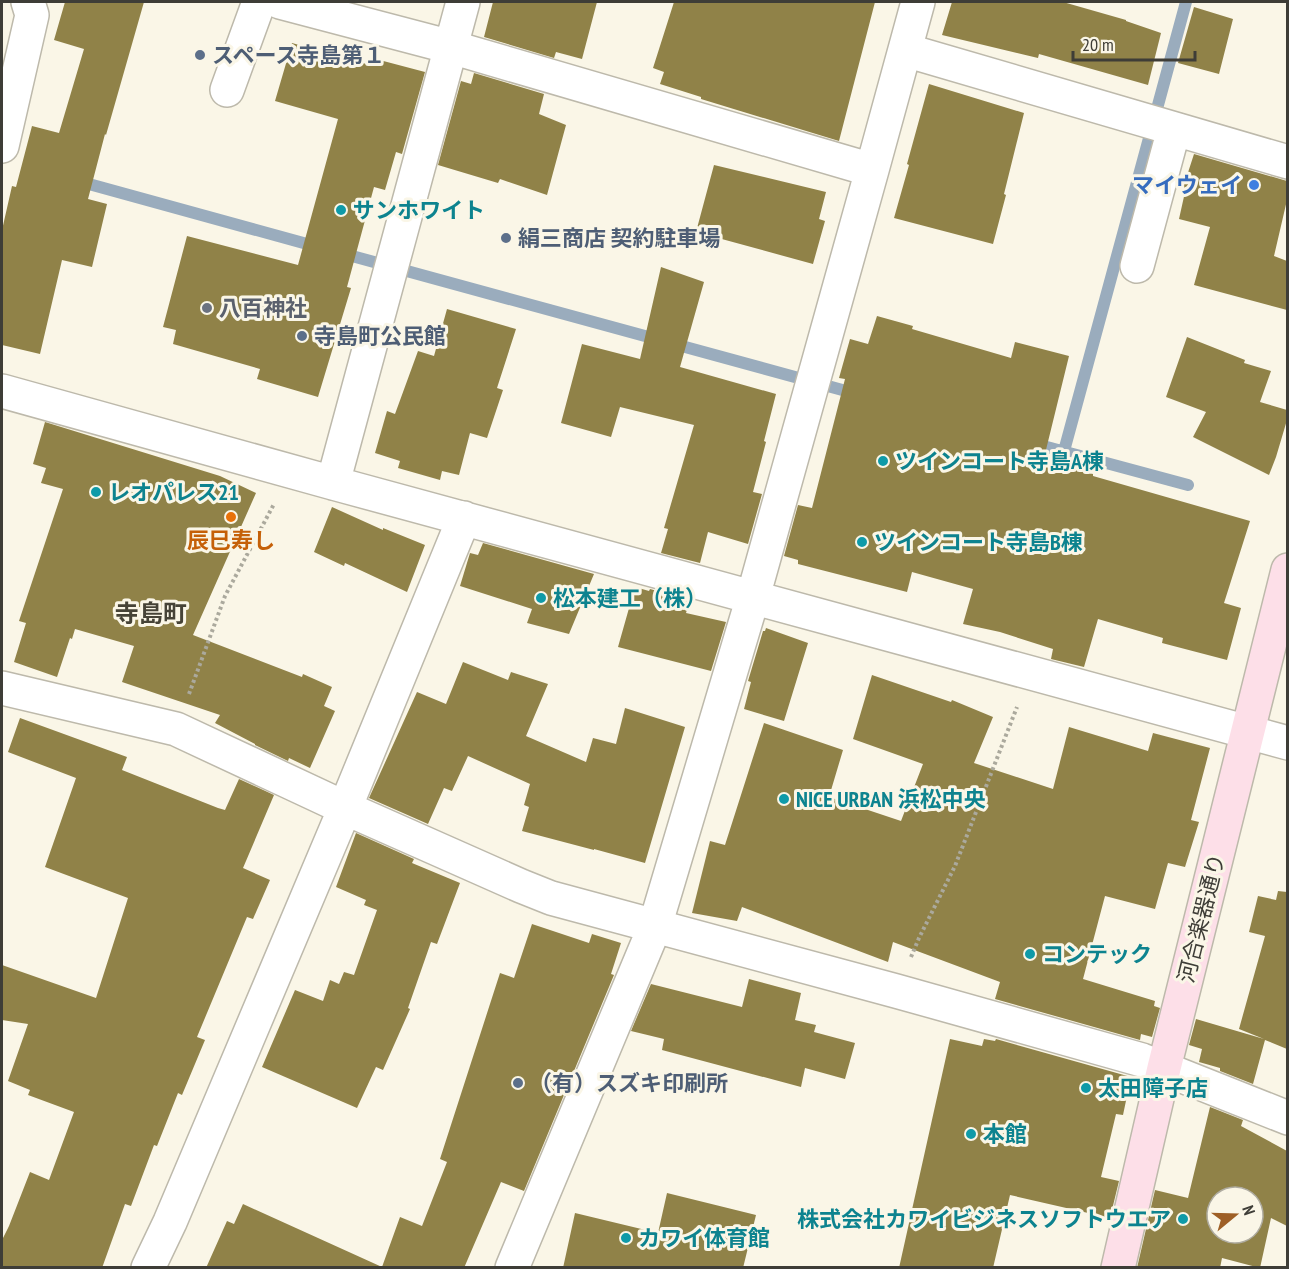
<svg xmlns="http://www.w3.org/2000/svg" width="1289" height="1269" viewBox="0 0 1289 1269" font-family="'PT Sans Narrow','Noto Sans JP',sans-serif">
<style>
.lines{fill:none;stroke-linecap:round;stroke-linejoin:round}
.stream{stroke:#9aacbd;stroke-width:12}
.building{fill:#908248;fill-rule:evenodd}
.street-casing{stroke:#bdb9ab;stroke-width:36}
.secondary-casing{stroke:#bdb9ab;stroke-width:36}
.path{stroke:#aba99d;stroke-width:4;stroke-dasharray:3 3;stroke-linecap:butt}
.street{stroke:#fff;stroke-width:33}
.secondary{stroke:#fddfe8;stroke-width:33}
.service-dot{fill:#5c6f8a;stroke:#faf6e7;stroke-width:2}
.shop-dot{fill:#3f7fe0;stroke:#faf6e7;stroke-width:2}
.culture-dot{fill:#0f9aa8;stroke:#faf6e7;stroke-width:2}
.worship-dot{fill:#6b7280;stroke:#faf6e7;stroke-width:2}
.food-dot{fill:#e8710a;stroke:#faf6e7;stroke-width:2}
.labels{text-anchor:middle;stroke-width:6;stroke-linejoin:round;paint-order:stroke}
.service-label{font-size:22px;font-weight:bold;fill:#4e5e75;stroke:#faf6e7;text-anchor:start}
.shop-label{font-size:22px;font-weight:bold;fill:#366cbe;stroke:#faf6e7;text-anchor:end}
.culture-label{font-size:22px;font-weight:bold;fill:#0d838f;stroke:#faf6e7;text-anchor:start}
.worship-label{font-size:22px;font-weight:bold;fill:#5b616d;stroke:#faf6e7;text-anchor:start}
.food-label{font-size:22px;font-weight:bold;fill:#c56008;stroke:#faf6e7}
.street-label{font-size:22px;fill:#3e3d37;stroke:#faf6e7}
.neighbourhood-label{font-size:24px;font-weight:bold;fill:#464337;stroke:#faf6e7}
</style>
<rect width="100%" height="100%" fill="#faf6e7"/>
<g class="lines">
<path class="stream" d="M78,181l240,66
M341,253l516,141
M1032,443l156,42
M1064,451l122,-449"/>
</g>
<path class="building" d="M65,2h79l-38,133 -1,-1 -17,65 19,5 -15,63 -30,-7 -22,94 -38,-9v-115l10,-44 4,1 16,-61 27,7 25,-84 -30,-9z
M493,2h104l-15,57 -26,-7 -2,6 -70,-21z
M674,2h201l-36,139 -138,-42v-2l-41,-13 4,-12 -11,-4z
M952,2h111l63,18v1l35,12 -13,52 -109,-31 -1,4 -96,-23z
M1194,7l39,12 -14,55 -41,-11z
M292,43l78,22 2,-7 53,14 -23,82 -6,-2 -11,38 -11,-3 -27,100 4,1 -33,109 -61,-18 3,-10 -87,-25 3,-14 -13,-3 24,-91 111,29 40,-146 -63,-18z
M474,73l70,21 -5,20 27,11 -19,70 -47,-16 -2,4 -60,-18 23,-84 10,3z
M929,84l95,29 -20,81 2,1 -13,49 -99,-26 15,-53 -2,-1z
M1194,154l93,27v19l-13,56 13,5v49l-93,-25 16,-58 -31,-8 6,-27 -3,-1z
M714,165l112,27 -7,27 6,2 -12,43 -117,-32z
M661,267l43,15 -24,85 96,27 -12,47 2,1 -13,50 9,2 -14,50 -40,-12 -8,31 -39,-10 7,-24 -4,-1 30,-103 -74,-18 -9,30 -50,-14 21,-79 58,15z
M447,309l69,20 -19,59 6,2 -16,48 -17,-5 -11,42 -17,-4 -2,9 -42,-12 2,-7 -25,-8 12,-42 8,3 23,-63 16,5z
M877,316l36,10 -1,3 99,29 4,-16 54,14 -26,106 50,12v2l157,45 -26,82 17,5 -14,52 -65,-17 1,-5 -65,-19 -14,48 -33,-8 2,-10 -53,-17 -37,-8 10,-35 -61,-17 -5,20 -109,-28v-4l-14,-4 14,-51 14,3 33,-129 -6,-1 11,-39 18,5z
M1187,337l58,23 -1,3 27,8 -11,31 27,8v10l-11,37 -7,18 -76,-38 13,-25 -40,-15z
M45,422l175,54 36,17 -63,142 109,42 1,-3 29,13 -8,19 11,5 -25,57 -21,-10 -1,3 -33,-16v-1l-40,-21 5,-8 -98,-33 12,-36 -59,-17 -3,10 -2,-1 -13,39 -43,-15 12,-39 -7,-2 44,-132 -22,-6 5,-15 -13,-4z
M332,507l51,23v-2l42,17 -18,47 -62,-29 -1,3 -30,-14z
M483,543l111,31 -25,60 -42,-11 5,-14 -72,-23 10,-33 8,2z
M635,587l14,4 1,-2 40,11 -4,13 40,9 -15,49 -93,-24z
M766,628l42,15 -24,78 -40,-12 7,-27 -3,-1 15,-50h2z
M463,662l45,18 3,-8 37,12 -22,52 60,26 7,-24 23,6 9,-36 60,19 -40,136 -51,-14v1l-72,-19 7,-24 -5,-2 6,-21 -62,-28 -16,35 -8,-3 -16,36 -59,-26 48,-106 29,12z
M872,675l79,27 1,-2 41,17 -19,46 79,26 16,-62 79,24 5,-18 57,15 -19,72 8,2 -14,45 -17,-4 -13,46 -50,-13 -22,83 72,22 -1,5 6,2 -8,29 -11,-3 -1,6 -145,-41 5,-17 -107,-40 -5,20 -146,-55 -5,14 -45,-8 18,-72 15,4 39,-122 79,27 -14,47 72,24 22,-57 -70,-25z
M20,718l107,39 -5,13 96,38 7,2 14,-31 35,16 -31,73 27,12 -17,39 -6,-2 -50,120 8,3 -23,55 -4,-2 -21,53 -3,-1 -23,61 -6,-2 -23,64h-100v-28l7,-14 21,-54 19,8 25,-68 -46,-17 2,-5 -22,-9 20,-57 -26,-4v-55l94,33 32,-100 -83,-31 31,-89 -68,-26z
M356,833l58,26 -2,4 48,20 -23,61 -6,-2 -23,66 2,1 -27,61 -7,-3 -19,41 -95,-41 33,-77 28,11 7,-21 9,4 5,-12 10,3 23,-65 -13,-5 2,-5 -30,-13z
M1278,891l9,1v157l-22,-9 -12,44 -33,-13v-3l-21,-6 3,-13 -13,-4 7,-26 68,20 -25,-10 26,-93 -16,-4 9,-36 18,4z
M532,924l57,19 3,-9 29,9 -10,31 3,1 -90,216 -23,-9 -37,86h-258l21,-47 7,3 9,-20 139,63 18,-50 22,9 25,-64 -7,-3 60,-186 14,5z
M749,979l52,14 -6,27 21,5 -2,7 41,11 -10,36 -40,-11 -4,19 -139,-37 2,-11 -33,-8 20,-47 91,23z
M950,1039l32,7 2,-7 11,2 1,-2 135,38 -8,38 -7,-1 -15,63 18,4 -9,37 -100,-23 -17,73h-94z
M1210,1107l33,13 -2,6 46,25v75l-16,-8 -11,50 -38,-10 -2,10h-83l18,-78 33,8zM1217,1197h36v36h-36z
M667,1193l89,22 -13,53h-180l12,-55 83,20z"/>
<g class="lines">
<defs>
<path id="street" d="M280,2l171,45 421,123
M905,50l383,112
M227,90l32,-88
M2,146l30,-131 -4,-13
M1137,266l37,-137
M2,391l331,92 955,260
M333,483l130,-481
M2,688l174,41 169,79 176,78 30,12 345,93 246,69 146,58
M148,1268l22,-46 175,-414 119,-290
M512,1268l143,-342 98,-329 119,-427 46,-168"/>
<path id="secondary" d="M1118,1268l46,-200 124,-498"/>
</defs>
<use href="#street" class="street-casing"/>
<use href="#secondary" class="secondary-casing"/>
<path class="path" d="M189,694l36,-98 49,-92
M911,957l8,-19 36,-72 62,-159"/>
<use href="#street" class="street"/>
<use href="#secondary" class="secondary"/>
</g>
<g class="service-dot">
<circle cx="200" cy="55" r="6"/>
<circle cx="506" cy="238" r="6"/>
<circle cx="302" cy="336" r="6"/>
<circle cx="518" cy="1083" r="6"/>
</g>
<circle class="shop-dot" cx="1254" cy="185" r="6"/>
<g class="culture-dot">
<circle cx="341" cy="210" r="6"/>
<circle cx="883" cy="461" r="6"/>
<circle cx="96" cy="492" r="6"/>
<circle cx="862" cy="542" r="6"/>
<circle cx="541" cy="598" r="6"/>
<circle cx="784" cy="799" r="6"/>
<circle cx="1030" cy="954" r="6"/>
<circle cx="1086" cy="1088" r="6"/>
<circle cx="971" cy="1134" r="6"/>
<circle cx="1183" cy="1219" r="6"/>
<circle cx="626" cy="1238" r="6"/>
</g>
<circle class="worship-dot" cx="207" cy="308" r="6"/>
<circle class="food-dot" cx="231" cy="517" r="6"/>
<g class="labels">
<g class="service-label">
<text x="212" y="63">スペース寺島第１</text>
<text x="518" y="246">絹三商店 契約駐車場</text>
<text x="314" y="344">寺島町公民館</text>
<text x="530" y="1091">（有）スズキ印刷所</text>
</g>
<g class="shop-label">
<text x="1242" y="193">マイウェイ</text>
</g>
<g class="culture-label">
<text x="353" y="218">サンホワイト</text>
<text x="895" y="469">ツインコート寺島A棟</text>
<text x="108" y="500">レオパレス21</text>
<text x="874" y="550">ツインコート寺島B棟</text>
<text x="553" y="606">松本建工（株）</text>
<text x="796" y="807">NICE URBAN 浜松中央</text>
<text x="1042" y="962">コンテック</text>
<text x="1098" y="1096">太田障子店</text>
<text x="983" y="1142">本館</text>
<text x="1171" y="1227" text-anchor="end">株式会社カワイビジネスソフトウエア</text>
<text x="638" y="1246">カワイ体育館</text>
</g>
<g class="worship-label">
<text x="219" y="316">八百神社</text>
</g>
<g class="food-label">
<text x="231" y="548">辰巳寿し</text>
</g>
<g class="street-label">
<text transform="translate(1201 918) rotate(-76)" y="8">河合楽器通り</text>
</g>
<g class="neighbourhood-label">
<text x="151" y="622">寺島町</text>
</g>
</g>
<rect width="1289" height="1269" fill="none" stroke="#3e3d37" stroke-width="6"/>
<g transform="translate(1235 1215) rotate(71)"><circle r="28" fill="#faf6e7" stroke="#afaca1" stroke-width="1.5"/>
<path d="M0-4.5L10 22L0 15L-10 22Z" fill="#9e5f26"/>
<text y="-9" font-size="16" font-weight="bold" text-anchor="middle" fill="#3e3d37">N</text>
</g>
<path d="M1073 51v9h122v-9" fill="none" stroke="#3e3d37" stroke-width="3"/>
<text x="1082" y="51" font-size="18" fill="#3e3d37" stroke="#faf6e7" stroke-width="4.5" paint-order="stroke">20 m</text>
</svg>
